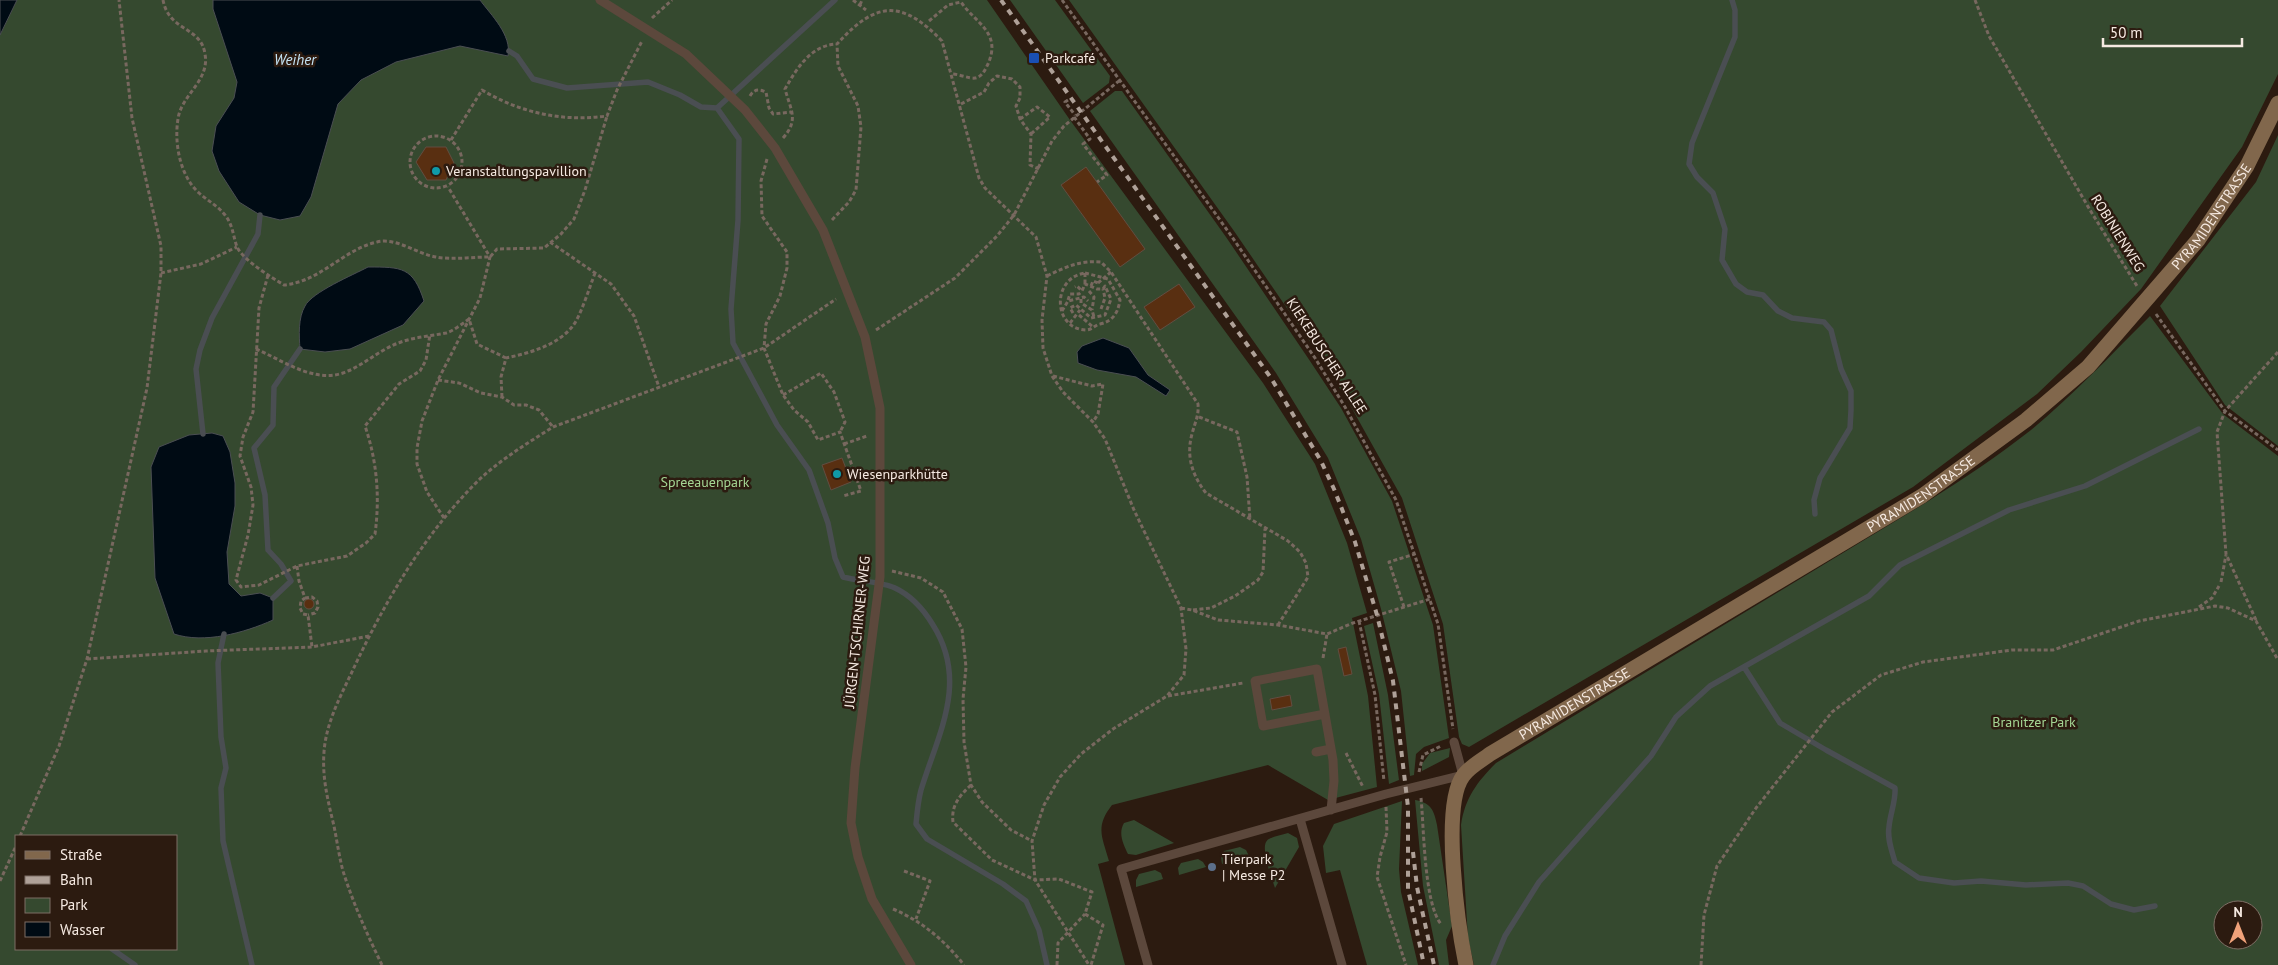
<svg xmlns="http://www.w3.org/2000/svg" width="2278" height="965" viewBox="0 0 2278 965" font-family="'PT Sans',sans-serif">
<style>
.green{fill:#35492f;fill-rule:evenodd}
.water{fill:#000b14;stroke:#4a4e52}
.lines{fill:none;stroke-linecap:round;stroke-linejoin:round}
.stream{stroke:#4a4e52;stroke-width:5.5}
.building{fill:#592f11;stroke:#624d41}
.path{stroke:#78685f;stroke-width:3;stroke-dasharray:4 2.5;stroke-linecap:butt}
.lane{stroke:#5c483c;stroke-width:9}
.secondary{stroke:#81674c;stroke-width:15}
.rail{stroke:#afa198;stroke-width:4;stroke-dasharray:6 6;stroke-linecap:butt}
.transit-dot{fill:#1a4fb4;stroke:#2c1b10;stroke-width:2}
.culture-dot{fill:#0f9aa8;stroke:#2c1b10;stroke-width:2}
.service-dot{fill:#5c6f8a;stroke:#2c1b10;stroke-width:2}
.labels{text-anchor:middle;stroke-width:5;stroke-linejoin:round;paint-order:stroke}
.poi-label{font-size:14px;fill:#f6eae2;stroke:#2c1b10;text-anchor:start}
.street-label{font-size:14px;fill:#f6eae2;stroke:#2c1b10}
.park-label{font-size:14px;fill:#a4d694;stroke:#2c1b10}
.water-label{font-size:15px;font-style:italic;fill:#c5e5f7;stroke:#2c1b10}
</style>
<rect width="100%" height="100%" fill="#2c1b10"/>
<path class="green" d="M17,0h970l83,120 193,263 52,81 32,79 20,70 -15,5 16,78 9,91 -49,13 -60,-35 -156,40c-17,22 -10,31 -3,56l-11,3 27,101h-1125v-930zM16,836h160v113h-160z
M1010,0h45l55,76 -1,7 -26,20z
M1069,0h1209v74l-36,73 -101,142 -60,63 -44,42 -124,93 -444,260 -7,-3 -3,-7 -16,-113 -41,-126 -52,-93 -31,-50 -85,-124z
M1115,91h7l104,146 84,124 31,47 51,93 41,124 16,113 -25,9 -8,7 -2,21 -4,1 -9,-85 -20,-82 -20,-70 -33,-81 -52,-85 -186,-262z
M2278,135v311l-53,-41 -65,-99 96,-124z
M2150,316l73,98 55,42v509h-804l-6,-27 -7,-113c4,-27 16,-43 35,-62l431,-261c36,-23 71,-46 104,-72 42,-35 80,-75 119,-114zM2223,910h30v30h-30z
M1373,623l15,72 11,85 -10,4 -10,-90 -15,-68z
M1450,748l-1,9 -27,14v-7l8,-11z
M1415,800c16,3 19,10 22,25l15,101 -6,14 3,25h-10l-16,-79z
M1402,801l-3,68 2,23 17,73h-51l-27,-95 -14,3 -3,-27 11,-22z
M1134,820l40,23 -38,12 -8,-1c-5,-10 -10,-21 -4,-31z
M1288,833l9,5 2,9 -24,41c-3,-10 -17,-44 -6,-49 5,-3 13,-4 19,-6z
M1240,847l6,3 3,6 -27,8 -1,-7 3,-6z
M1198,859l5,3 3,5 -27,8 -1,-7 3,-5z
M1155,870l6,3 2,6 -27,8v-7l3,-6z"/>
<path class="water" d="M0,0h17l-17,35z
M213,0h267c11,15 32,35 28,56l-48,-10 -64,16 -35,18 -23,24 -27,93 -11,19 -20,4 -20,-5 -21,-13 -20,-31 -7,-20 4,-25 18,-28 3,-16 -24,-73z
M368,267c34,0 45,0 56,34l-21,24 -53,24 -25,3 -25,-3c-1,-14 -2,-31 5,-43 7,-14 48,-31 63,-39z
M1103,338l26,10 19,27 22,15 -4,6 -30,-19 -39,-7 -19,-7 -1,-11 5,-6z
M212,433l11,3 7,16 5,31v23l-8,46 2,32 12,12 19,-3 13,5v22c-29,13 -69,24 -99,14l-19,-56 -4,-111 8,-20 30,-12z"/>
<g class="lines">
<path class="stream" d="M1732,0l3,10v27l-43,106 -3,21 8,13 16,16 12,36 -3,31 14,24 11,8 16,3 15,16 14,7 32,4 7,8 10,39 10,22v19l-1,18 -30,50 -6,22 1,14
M509,51l8,5 16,23 34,9 81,-6 32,13 21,12 16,1 118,-108
M717,108l22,31 -1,81 -7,89 2,34 44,82 32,45 19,53 7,35 8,19c14,4 40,5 52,11 17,8 29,22 38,37 36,57 5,109 -12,165 -3,11 -4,23 -5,34l11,15 76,45 23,17 13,29 8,35
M203,434l-7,-65 4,-19 12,-32 46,-84 2,-19
M273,598l18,-17 -10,-17 -13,-14 -3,-55 -11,-47 19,-23 1,-38 26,-38
M224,634l-6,29 3,74 5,31 -5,20 2,53 29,124
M1744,667l36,56 46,27 69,38c1,13 -5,26 -6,39 -2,12 3,24 6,35l24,16 35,5 27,-2 45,4 42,-2 15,3 28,18 23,6 21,-4
M112,949l23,16
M1493,965l12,-29 34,-54 112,-126 25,-39 34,-31 159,-90 31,-31 109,-55 76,-24 114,-57"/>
</g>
<path class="building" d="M426,147h20l8,16 -8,17h-19l-11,-18z
M1086,167l59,82 -25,18 -59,-82z
M1179,284l16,23 -35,23 -16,-23z
M842,458l9,24 -20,8 -9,-25z
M304 604a5 5 0 1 1 10 0a5 5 0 1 1-10 0Z
M1346,647l6,27 -8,2 -6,-27z
M1290,695l2,11 -20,4 -2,-11z"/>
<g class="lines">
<path class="path" d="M163,0c6,32 38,26 42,54 5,27 -24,41 -27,65 -4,24 2,57 21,74 9,8 19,13 26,22 8,10 8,21 12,32 6,13 34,30 47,38 38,-4 58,-35 93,-43 19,-5 40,12 59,15 16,3 37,0 54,0l7,-8 47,-1 17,-14 13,-15 11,-29 22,-74
M853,0l13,10
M1062,0l168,234 85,124 30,49 51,93 42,124 15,105
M1975,0l14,36 101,174 47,76
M860,5l2,-5
M652,18l20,-18
M929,21l19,-16 13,-3c14,21 41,30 27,62 -3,6 -6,13 -13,14 -5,1 -16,-4 -23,-4
M750,96c4,-7 9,-7 16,-4l3,16 4,6 18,-2
M1068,100l-3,2 10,13
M961,104l23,-12 5,-9 8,-7 15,3 8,8v11l-4,8 4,13 11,15 -1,31 9,4
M1074,117l16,22 -7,5 24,31 -10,7
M1020,119l17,-12 13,10 -19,17
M410 162a26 26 0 1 1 52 0a26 26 0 1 1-52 0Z
M783,138c16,-18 8,-27 2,-49 12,-21 26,-44 52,-45
M451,140l31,-50c39,23 80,32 125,26l10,-26 25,-49
M767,159l-6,22 1,35 25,36v16l-7,28 -14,28 -2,24 19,47 11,15 14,12 10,18 22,-8 21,59 -18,5
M832,220l17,-18 7,-12 5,-63 -3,-21 -20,-40 -1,-22c40,-44 65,-44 105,-3l37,137 6,10 51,49 11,39 -5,44 1,28 9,28 11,16 30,30 12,17 29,71 47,98 5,41 -2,26 -17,21 -54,33 -32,25 -21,23 -16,28 -12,36 3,39 54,85
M550,242l61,42 23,32 25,71
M161,273l40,-9 36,-17
M1085,273l23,6 12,21c-2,13 -7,21 -20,24 -5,1 -8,6 -14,6 -33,-1 -35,-52 -1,-57z
M1085,273v11
M268,275l-9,33 -6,104 -10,25 -3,19 11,31 2,18 -5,30 -12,45 5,7 18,-2 38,-19 50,-10 19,-13 9,-9c5,-37 2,-73 -10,-108l34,-42 21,-13 6,-11 4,-26
M1047,276c18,-9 34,-16 54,-14l10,10 87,132c1,12 -3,18 -6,30 -6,22 0,41 14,59l82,48 12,11 6,11 2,14 -30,48
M1098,283l13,-11
M1091,286l2,-5 5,2
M1089,291l5,6 -2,13
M1081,299v4l11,7 2,7
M1068,300l2,-6h9l3,-3
M1101,309l4,-11 -2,-9
M1062,311l6,-10 16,-4 4,4
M1073,313l-3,-5 6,-3 15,13 14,-3 6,-16 -6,-13 -2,3h-6l-12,-5 -3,7 -5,-5 -2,1
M2156,314l69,97 53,39
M1079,315l14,12
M1070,323l10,-13
M876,330l79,-52 42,-42 17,-21 38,-74 12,-15 56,-46
M256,349c26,11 57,34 87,24 20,-7 37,-24 58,-31 14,-5 30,-6 45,-9 7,-2 16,-9 23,-14l8,25 29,14
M1053,376l39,10 11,-2 -5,30 -5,8
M438,380l21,3 22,10 21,4 12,8h12l13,5 14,17
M783,395l38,-22 13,19 11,30 -5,10
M502,397l-1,-20 5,-19c23,-5 50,-12 66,-31 8,-9 18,-41 23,-54
M1199,417l38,15 10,45 3,43
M844,444l23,-8
M444,518l-17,-26 -10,-28v-16l5,-27 16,-41 42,-82 10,-41 -42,-70
M297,566l2,15 6,17 -4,3 -1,7 3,6 5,1 4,32
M892,571l29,7 22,14 19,37 4,38 -3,32 1,43 7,43 11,17 29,28 21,11
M2221,582l5,-27
M305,598l7,-1 5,4 1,6 -3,6 -7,2
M1404,607l-15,-45 26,-8
M2199,607l13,-9 7,-12
M1181,608l11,2 26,10 60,5 49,9 26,-11 77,-24
M1193,610l18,-2 24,-12 23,-16 5,-8 2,-43
M2256,620l-30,-66 -9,-122 8,-21 53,-59
M1359,621l16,74 9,86
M1323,658l4,-24
M87,659l119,-8 106,-4 57,-11
M1168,696l75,-13
M1346,753l17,34
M1419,772l4,-17 18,-9
M971,785c-12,11 -20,21 -18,37l39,38 43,20 24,-1 33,13 -7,22 18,11 -12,40
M1421,798c3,30 3,105 20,126
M1386,807l1,25 -7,25 -3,20 29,88
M20,836l39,-90 28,-87 60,-271 14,-115v-27l-29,-128 -13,-118
M904,871l26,10 -14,38
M0,881l16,-35
M893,909c30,13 51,31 71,56
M382,965c-15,-31 -29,-62 -39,-94 -4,-15 -6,-30 -9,-45 -6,-25 -12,-48 -10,-74 2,-28 15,-53 27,-78 30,-65 68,-132 118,-184 24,-26 54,-44 84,-63l211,-79 72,-49
M1057,965l1,-22 27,-29
M1701,965l3,-50 13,-49 39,-58 76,-96 49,-37 42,-13 89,-12h41l86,-29 76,-15 13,2 28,13 22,39"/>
<path class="lane" d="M600,0l86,54 59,56 30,38 48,82 42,107 15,71v169l-25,191 -4,55 7,34 14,42 39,66
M1325,714l-62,12 -8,-45 62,-12 16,91 1,21 -3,29
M1316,752l15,-3
M1300,819l42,146
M1148,965l-27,-96 265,-75 77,-19 -9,-33"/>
<path class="secondary" id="s1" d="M1466,965c-8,-38 -25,-159 -3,-189 6,-9 19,-16 27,-22l432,-258 104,-76 62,-53 110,-127 49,-74 31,-63"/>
<path class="rail" d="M1001,0l270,378 50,83 13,28 21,53 22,73 16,66 15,126v82l16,76
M1413,852l4,35 17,78"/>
</g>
<rect class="transit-dot" x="1028" y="52" width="12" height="12" rx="2.5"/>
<g class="culture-dot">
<circle cx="436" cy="171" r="5"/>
<circle cx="837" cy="474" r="5"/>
</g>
<circle class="service-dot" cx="1212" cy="867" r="5"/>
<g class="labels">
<g class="poi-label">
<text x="1045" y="63">Parkcafé</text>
<text x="446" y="176">Veranstaltungspavillion</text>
<text x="847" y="479">Wiesenparkhütte</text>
<text x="1222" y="864">Tierpark<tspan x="1222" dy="16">| Messe P2</tspan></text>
</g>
<g class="street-label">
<text dy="5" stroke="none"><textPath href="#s1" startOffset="1135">PYRAMIDENSTRASSE</textPath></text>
<text transform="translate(2118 233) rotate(58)" y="5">ROBINIENWEG</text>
<text transform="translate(1327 356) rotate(57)" y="5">KIEKEBUSCHER ALLEE</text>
<text dy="5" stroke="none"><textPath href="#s1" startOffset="730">PYRAMIDENSTRASSE</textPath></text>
<text transform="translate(857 632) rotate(-84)" y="5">JÜRGEN-TSCHIRNER-WEG</text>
<text dy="5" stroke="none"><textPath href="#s1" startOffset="325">PYRAMIDENSTRASSE</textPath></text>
</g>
<g class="park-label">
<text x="705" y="487">Spreeauenpark</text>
<text x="2034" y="727">Branitzer Park</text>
</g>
<g class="water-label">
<text x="295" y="65">Weiher</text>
</g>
</g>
<rect x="15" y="835" width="162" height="115" fill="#2c1b10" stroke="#7d6e64"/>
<rect x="25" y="851" width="25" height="8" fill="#81674c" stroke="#7d6e64"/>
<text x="60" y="860" font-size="15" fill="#f6eae2">Straße</text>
<rect x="25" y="876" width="25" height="8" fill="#afa198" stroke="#7d6e64"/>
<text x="60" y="885" font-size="15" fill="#f6eae2">Bahn</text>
<rect x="25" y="898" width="25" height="15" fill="#35492f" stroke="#7d6e64"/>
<text x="60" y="910" font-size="15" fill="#f6eae2">Park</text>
<rect x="25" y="922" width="25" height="15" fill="#000b14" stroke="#7d6e64"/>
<text x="60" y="935" font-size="15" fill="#f6eae2">Wasser</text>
<g transform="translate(2238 925)"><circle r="24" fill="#2c1b10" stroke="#7d6e64"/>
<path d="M0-4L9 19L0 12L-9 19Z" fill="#f0a27a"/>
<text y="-8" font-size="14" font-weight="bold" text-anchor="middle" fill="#f6eae2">N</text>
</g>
<path d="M2103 38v8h139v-8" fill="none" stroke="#f6eae2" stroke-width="2.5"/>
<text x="2110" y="38" font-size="15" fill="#f6eae2" stroke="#2c1b10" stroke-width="4" paint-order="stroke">50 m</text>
</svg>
